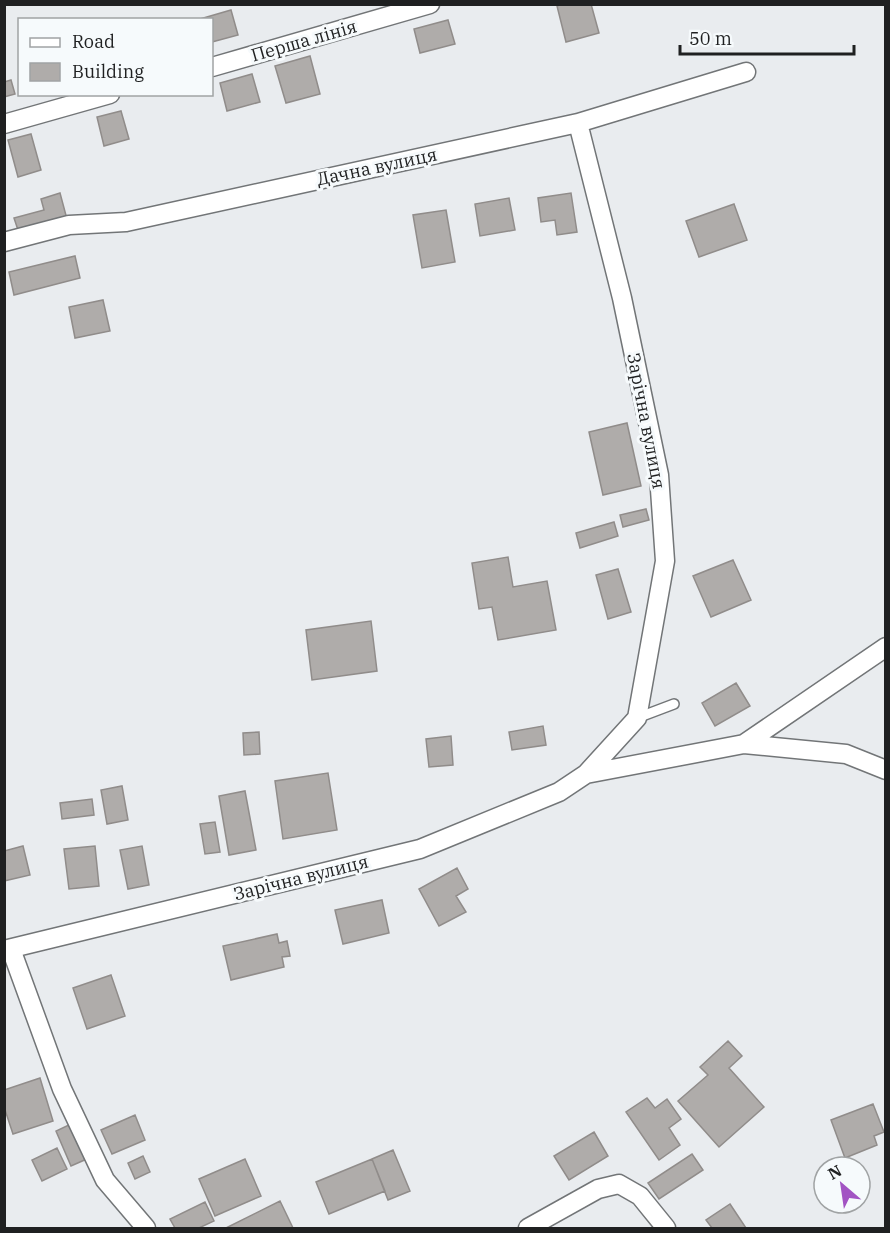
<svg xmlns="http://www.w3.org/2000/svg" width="890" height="1233" viewBox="0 0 890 1233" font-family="'IBM Plex Serif',serif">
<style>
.building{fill:#afacaa;stroke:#908c8a;stroke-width:1.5}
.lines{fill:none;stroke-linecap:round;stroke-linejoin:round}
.lane-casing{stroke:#727577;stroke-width:12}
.street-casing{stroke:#727577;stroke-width:21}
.lane{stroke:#fff;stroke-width:9}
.street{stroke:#fff;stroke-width:18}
.labels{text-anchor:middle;stroke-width:6;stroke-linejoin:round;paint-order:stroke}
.street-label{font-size:18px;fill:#1f2021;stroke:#f6fafc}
</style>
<rect width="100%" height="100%" fill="#e9ecef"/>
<path class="building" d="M562,4h29l8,29 -33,9 -9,-36z
M231,10l7,25 -26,7v-22l-12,-1z
M448,20l7,24 -35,9 -6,-24z
M310,56l10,38 -34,9 -11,-37z
M252,74l8,28 -33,9 -7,-28z
M11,80l4,14 -11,3v-15z
M121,111l8,28 -25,7 -7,-29z
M31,134l10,36 -23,7 -10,-37z
M60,193l8,30 -48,13 -6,-18 30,-8 -3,-11z
M571,193l6,39 -20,3 -2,-15 -14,2 -3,-24z
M509,198l6,32 -35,6 -5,-32z
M734,204l13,36 -48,17 -13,-36z
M446,210l9,52 -33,6 -9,-53z
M75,256l5,22 -66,17 -5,-23z
M103,300l7,31 -35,7 -6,-31z
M627,423l14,63 -38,9 -14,-63z
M646,509l3,11 -26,7 -3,-12z
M614,522l4,14 -38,12 -4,-15z
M508,557l5,30 34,-6 9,49 -58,10 -6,-33 -13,2 -7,-46z
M733,560l18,40 -40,17 -18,-41z
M618,569l13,43 -23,7 -12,-44z
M371,621l6,50 -65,9 -6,-50z
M736,683l14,23 -35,20 -13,-23z
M543,726l3,19 -34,5 -3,-18z
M259,732l1,22 -16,1 -1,-22z
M451,736l2,29 -24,2 -3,-28z
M328,773l9,57 -54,9 -8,-58z
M122,786l6,34 -21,4 -6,-34z
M245,791l11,59 -27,5 -10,-59z
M92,799l2,16 -32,4 -2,-16z
M215,822l5,30 -15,2 -5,-30z
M23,846l7,29 -26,6v-30z
M95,846l4,40 -30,3 -5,-40z
M142,846l7,39 -21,4 -8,-39z
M457,868l11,21 -12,7 10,16 -27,14 -20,-37z
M382,900l7,33 -46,11 -8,-34z
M277,934l2,9 8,-2 3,15 -8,1 2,10 -53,13 -8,-34z
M111,975l14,41 -38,13 -14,-41z
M728,1041l14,15 -13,12 35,39 -45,40 -41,-46 30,-26 -8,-8z
M40,1078l13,43 -40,13 -9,-27v-17z
M647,1098l8,10 12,-9 14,20 -12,9 11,17 -21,15 -33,-48z
M873,1104l11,28 -10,4 3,9 -32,13 -14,-38z
M135,1115l10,25 -33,14 -11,-24z
M73,1123l16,35 -18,8 -15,-35z
M594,1132l14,24 -39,24 -15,-24z
M57,1148l10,21 -25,12 -10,-21z
M393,1150l17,41 -22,9 -16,-41z
M692,1154l11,16 -44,29 -11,-16z
M143,1156l7,16 -15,7 -7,-16z
M245,1159l16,37 -46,20 -16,-37z
M372,1159l13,32 -56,23 -13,-32z
M280,1201l13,27h-67z
M205,1202l9,19 -15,7h-24l-5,-9z
M730,1204l16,24h-34l-6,-8z"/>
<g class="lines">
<defs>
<path id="lane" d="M637,718l37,-14"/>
<path id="street" d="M212,67l218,-63
M578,123l44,175 37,177 6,86 -28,157 -51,56
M4,124l106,-30
M4,242l65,-17 57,-3 452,-99 168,-51
M744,744l102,10 40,16
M11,949l51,140 43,91 41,48
M4,950l416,-101 139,-57 27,-18 158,-30 142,-97
M528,1228l70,-39 21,-5 21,12 26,32"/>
</defs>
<use href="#lane" class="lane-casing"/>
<use href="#street" class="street-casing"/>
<use href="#lane" class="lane"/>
<use href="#street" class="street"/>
</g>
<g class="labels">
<g class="street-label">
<text transform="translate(304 41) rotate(-16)" y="6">Перша лінія</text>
<text transform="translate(377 167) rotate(-12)" y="6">Дачна вулиця</text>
<text transform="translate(646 421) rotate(79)" y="6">Зарічна вулиця</text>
<text transform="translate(301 878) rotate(-14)" y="6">Зарічна вулиця</text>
</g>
</g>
<rect width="890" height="1233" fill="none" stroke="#1f2021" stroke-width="12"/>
<rect x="18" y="18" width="195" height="78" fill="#f6fafc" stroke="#a0a3a4" stroke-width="1.5"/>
<rect x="30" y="38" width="30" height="9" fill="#ffffff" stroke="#a0a3a4" stroke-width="1.5"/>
<text x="72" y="48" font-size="18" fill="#1f2021">Road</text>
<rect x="30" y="63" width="30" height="18" fill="#afacaa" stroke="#a0a3a4" stroke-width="1.5"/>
<text x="72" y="78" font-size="18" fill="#1f2021">Building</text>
<g transform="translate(842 1185) rotate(331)"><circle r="28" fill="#f6fafc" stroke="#a0a3a4" stroke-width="1.5"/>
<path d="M0-4.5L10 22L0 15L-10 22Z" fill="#a253c3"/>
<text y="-9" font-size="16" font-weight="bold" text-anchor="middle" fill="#1f2021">N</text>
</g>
<path d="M680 45v9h174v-9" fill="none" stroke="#1f2021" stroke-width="3"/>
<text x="689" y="45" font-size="18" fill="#1f2021" stroke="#f6fafc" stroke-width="4.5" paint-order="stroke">50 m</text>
</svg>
